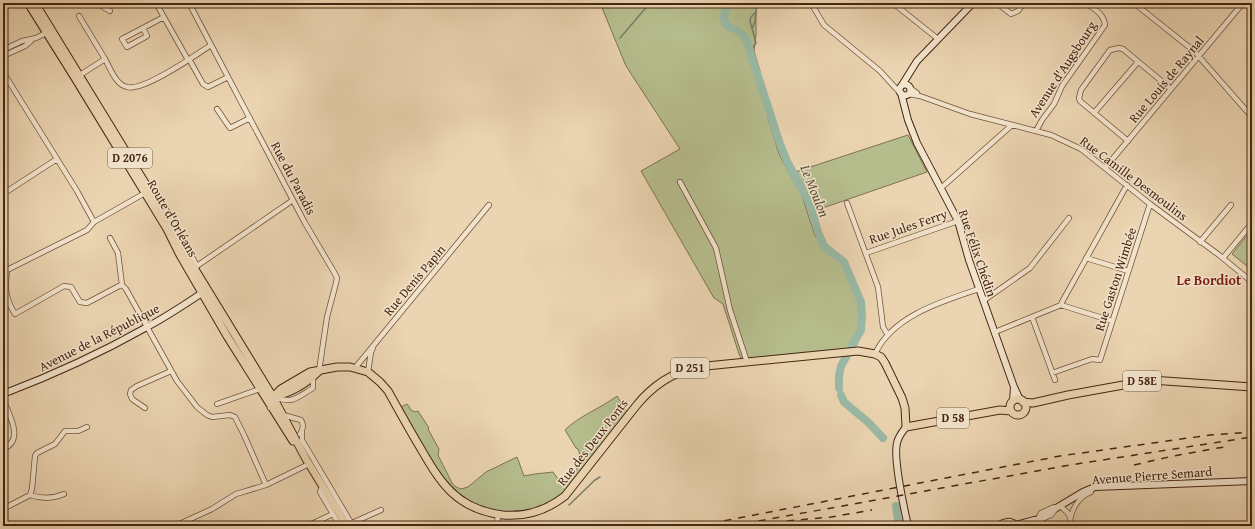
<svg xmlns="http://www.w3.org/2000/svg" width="1255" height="529" viewBox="0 0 1255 529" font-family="'Gentium Book Plus',serif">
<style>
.green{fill:#b6bd8d;stroke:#7e7250}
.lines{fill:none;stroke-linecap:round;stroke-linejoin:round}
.stream{stroke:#787e6b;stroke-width:1.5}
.river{stroke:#99b9a6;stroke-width:8}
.street-casing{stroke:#6f523a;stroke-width:6}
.secondary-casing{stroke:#462612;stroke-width:8}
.primary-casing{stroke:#462612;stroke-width:9}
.street{stroke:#f2e3cc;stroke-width:4.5}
.secondary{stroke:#f2e3cc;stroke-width:6}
.primary{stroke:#ebd4b1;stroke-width:7}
.rail{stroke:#462612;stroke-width:1.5;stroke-dasharray:7 7;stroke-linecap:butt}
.labels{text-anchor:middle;stroke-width:3;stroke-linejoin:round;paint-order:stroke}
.shield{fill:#f2e3cc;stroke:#7a5f4a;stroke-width:1}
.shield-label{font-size:12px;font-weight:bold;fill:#462612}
.street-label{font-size:13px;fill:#462612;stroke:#f2e3cc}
.water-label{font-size:14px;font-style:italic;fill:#5b4b37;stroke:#f2e3cc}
.neighbourhood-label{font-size:14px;font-weight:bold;fill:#7a1f14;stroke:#f2e3cc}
</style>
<rect width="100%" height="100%" fill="#ebd4b1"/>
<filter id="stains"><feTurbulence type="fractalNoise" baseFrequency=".005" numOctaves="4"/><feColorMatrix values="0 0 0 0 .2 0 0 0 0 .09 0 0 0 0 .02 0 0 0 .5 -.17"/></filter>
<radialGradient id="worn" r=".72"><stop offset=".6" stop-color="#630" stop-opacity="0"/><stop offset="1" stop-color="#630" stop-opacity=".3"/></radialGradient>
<path class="green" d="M600,3h158l-2,9v23l-2,16 6,20 8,47 11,36 23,42 13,40 16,16 13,10 17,40 1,13 -1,15 -12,20 -104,16 -6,-12 -16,-50 -9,-6 -73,-127 39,-22 -54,-83z
M908,135l19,37 -113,39 -5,-14 -14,-25z
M1252,229v41l-20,-16z
M617,396l10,16 -62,79c-13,13 -31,20 -49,21 -64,4 -88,-60 -115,-105l6,-3 4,6 4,2 3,-1 11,17 -1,1 11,20 -1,6 14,28 4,4 5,2 7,-2 18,-15 31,-15 7,19 11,-2 18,-2 5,7 19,-10 -3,-5c6,-5 7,-8 4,-15l-2,-1 -11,-18c14,-14 36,-22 52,-34z"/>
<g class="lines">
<path class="stream" d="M752,29l3,-8 2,-18
M620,38l30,-35
M750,51l6,-8 -6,-22 1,-4 5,-5
M569,505l26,-25 5,-3"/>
<path class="river" d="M728,3c-13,31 9,20 18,36l34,105 7,17 20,38 5,12 6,21 6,14 20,16 17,40 1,13 -1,15 -20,36 -2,10v12
M841,395l3,7 25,21 14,15
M896,506l3,20"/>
<defs>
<path id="street" d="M101,3l2,4 7,4
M156,3l32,57
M189,3l116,220 29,49 3,6 -1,5 -9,34 -8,54
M811,3l13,22 56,46 20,22
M893,3l45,36
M997,3l14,11 7,-3 6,-8
M1134,3l60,48 58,66
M79,16l26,43
M143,28l4,8 -20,11 -5,-8 42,-22
M3,50l19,-9 14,-3 10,-5 3,1
M3,56l22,-10 6,-5
M189,59l14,25 5,3 20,-10
M3,72l74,119 17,31 -7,8 -84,42
M80,75l25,-16c5,9 11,26 22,28 16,5 69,-32 84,-42
M910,88l7,5
M908,94l12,2 50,18 81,21 30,14 69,55 69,51 33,27
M217,109l13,19 20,-10
M1094,113l44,-51
M1036,131l6,-11 12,-16 8,-18 43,-61c-1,-11 -11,-16 -19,-22
M1128,141l-48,-40 -1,-3 2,-8 29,-40 9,-2 4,1 48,40
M1105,168l138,-165
M680,182l36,66 14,62 17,52
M3,187l3,5
M941,188l71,-63
M3,194l54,-35
M156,200l6,2 35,64
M847,203l31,84 5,40 5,8
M94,222l51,-29
M110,238l8,15 4,32 4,4 51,92 20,26 10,8 5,2 18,-2 5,2 9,18 22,50
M1200,242l31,-37
M866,253l92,-32
M1086,258l42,13
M1223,258l29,-35
M3,261l4,9
M194,268l99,-68
M7,270c-2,19 -2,28 8,44l49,-28 7,1 9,15 7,1 32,-17 3,-1
M983,301l47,-33 39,-50
M1061,305l51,16
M1032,317l23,63
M995,332l66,-27 1,-3 65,-117
M875,354c17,-38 68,-53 104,-65
M355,368l134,-163
M368,372l3,-20 2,-4
M1052,373l40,-14 8,1 50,-156
M273,397c21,7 23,1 40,-9v-11
M3,399c6,16 22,41 0,50
M217,404l43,-15
M145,408l-13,-9 -2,-5 1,-4 6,-4 34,-15
M283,415l18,5c3,4 2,10 -1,14
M302,431v9l51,86
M323,485l-3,7 20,34
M30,495c12,4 22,4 34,-1
M1060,506l7,6 3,5
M3,509l27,-14 2,-6 3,-33 2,-3 18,-9 10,-13h13l9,-4
M3,519l4,7
M1038,519l3,-6 13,-6
M1042,519l9,-4 4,-5
M352,523l29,-13
M175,526l37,-17 24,-15 30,-9 43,-21
M307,526l26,-12
M497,526l1,-12
M1069,526c2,-15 7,-28 22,-34"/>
<path id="secondary" d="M899.5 90a5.5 5.5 0 1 1 11 0a5.5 5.5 0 1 1-11 0Z
M902,85l15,-24 56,-58
M901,93l7,27 9,23 41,78 11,39 45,127 6,13
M3,394c50,-19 98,-41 144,-67 19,-10 37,-22 55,-34
M1013,401l1,-14
M906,427c-4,5 -8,10 -9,16 -4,16 7,65 11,83
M1016,525l18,-5
M998,526c6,-5 13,-6 19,0
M1028,526l10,-7 45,-27 12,-5 157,-6"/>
<path id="primary" d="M28,3l47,75 92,151 13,26 47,81 66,105
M35,3l137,224 13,26 88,144 33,62 41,67
M273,397c17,-4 34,-14 46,-26
M1010 407a8 8 0 1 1 16 0a8 8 0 1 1-16 0Z
M1023,402l10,1 35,-8 83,-15 101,7
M271,407l2,-10 8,-8 29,-17 27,-5h13l18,5 12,10 8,9c10,18 20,36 30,53 22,38 37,65 85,71 22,2 44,-5 62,-19l71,-90c16,-20 35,-33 60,-39l162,-16 17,3 6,3 4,6 17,35 3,10 1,19 94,-17 11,1"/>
</defs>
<use href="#street" class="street-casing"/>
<use href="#secondary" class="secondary-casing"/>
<use href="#primary" class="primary-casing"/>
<use href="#street" class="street"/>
<use href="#secondary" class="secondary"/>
<use href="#primary" class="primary"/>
<path class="rail" d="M1134,465l39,-9 51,-9
M787,521l44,-4 41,-7
M697,526l363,-70 150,-21 42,-3
M731,526l339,-61 182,-28"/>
</g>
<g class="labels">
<g class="shield">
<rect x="108" y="148" width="44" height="20" rx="3"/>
<rect x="671" y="358" width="38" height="20" rx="3"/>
<rect x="1123" y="371" width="38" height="20" rx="3"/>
<rect x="937" y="408" width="32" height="20" rx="3"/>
</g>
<g class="shield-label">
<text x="130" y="162">D 2076</text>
<text x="690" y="372">D 251</text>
<text x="1142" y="385">D 58E</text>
<text x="953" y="422">D 58</text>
</g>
<g class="street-label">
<text transform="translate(1062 69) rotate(-57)" y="5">Avenue d'Augsbourg</text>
<text transform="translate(1166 79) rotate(-50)" y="5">Rue Louis de Raynal</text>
<text transform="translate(294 178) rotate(62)" y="5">Rue du Paradis</text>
<text transform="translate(1134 178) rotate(37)" y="5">Rue Camille Desmoulins</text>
<text transform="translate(173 218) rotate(60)" y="5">Route d'Orléans</text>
<text transform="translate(908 226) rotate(-19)" y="5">Rue Jules Ferry</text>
<text transform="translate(978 253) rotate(71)" y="5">Rue Félix Chédin</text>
<text transform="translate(1115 279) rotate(-72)" y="5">Rue Gaston Wimbée</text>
<text transform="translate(414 280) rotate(-50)" y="5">Rue Denis Papin</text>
<text transform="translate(99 337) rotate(-27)" y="5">Avenue de la République</text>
<text transform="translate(592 442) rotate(-52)" y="5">Rue des Deux Ponts</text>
<text transform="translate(1152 475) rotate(-4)" y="5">Avenue Pierre Semard</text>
</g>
<g class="water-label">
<text transform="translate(815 191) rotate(68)" y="5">Le Moulon</text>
</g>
<g class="neighbourhood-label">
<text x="1209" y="285">Le Bordiot</text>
</g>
</g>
<rect width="1255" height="529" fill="none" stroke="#ebd4b1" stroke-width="16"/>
<rect x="4" y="4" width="1247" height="521" fill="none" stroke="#462612" stroke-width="2"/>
<rect x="8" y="8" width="1239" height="513" fill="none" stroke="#462612"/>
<rect width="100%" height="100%" filter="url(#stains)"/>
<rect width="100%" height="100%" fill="url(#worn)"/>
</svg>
